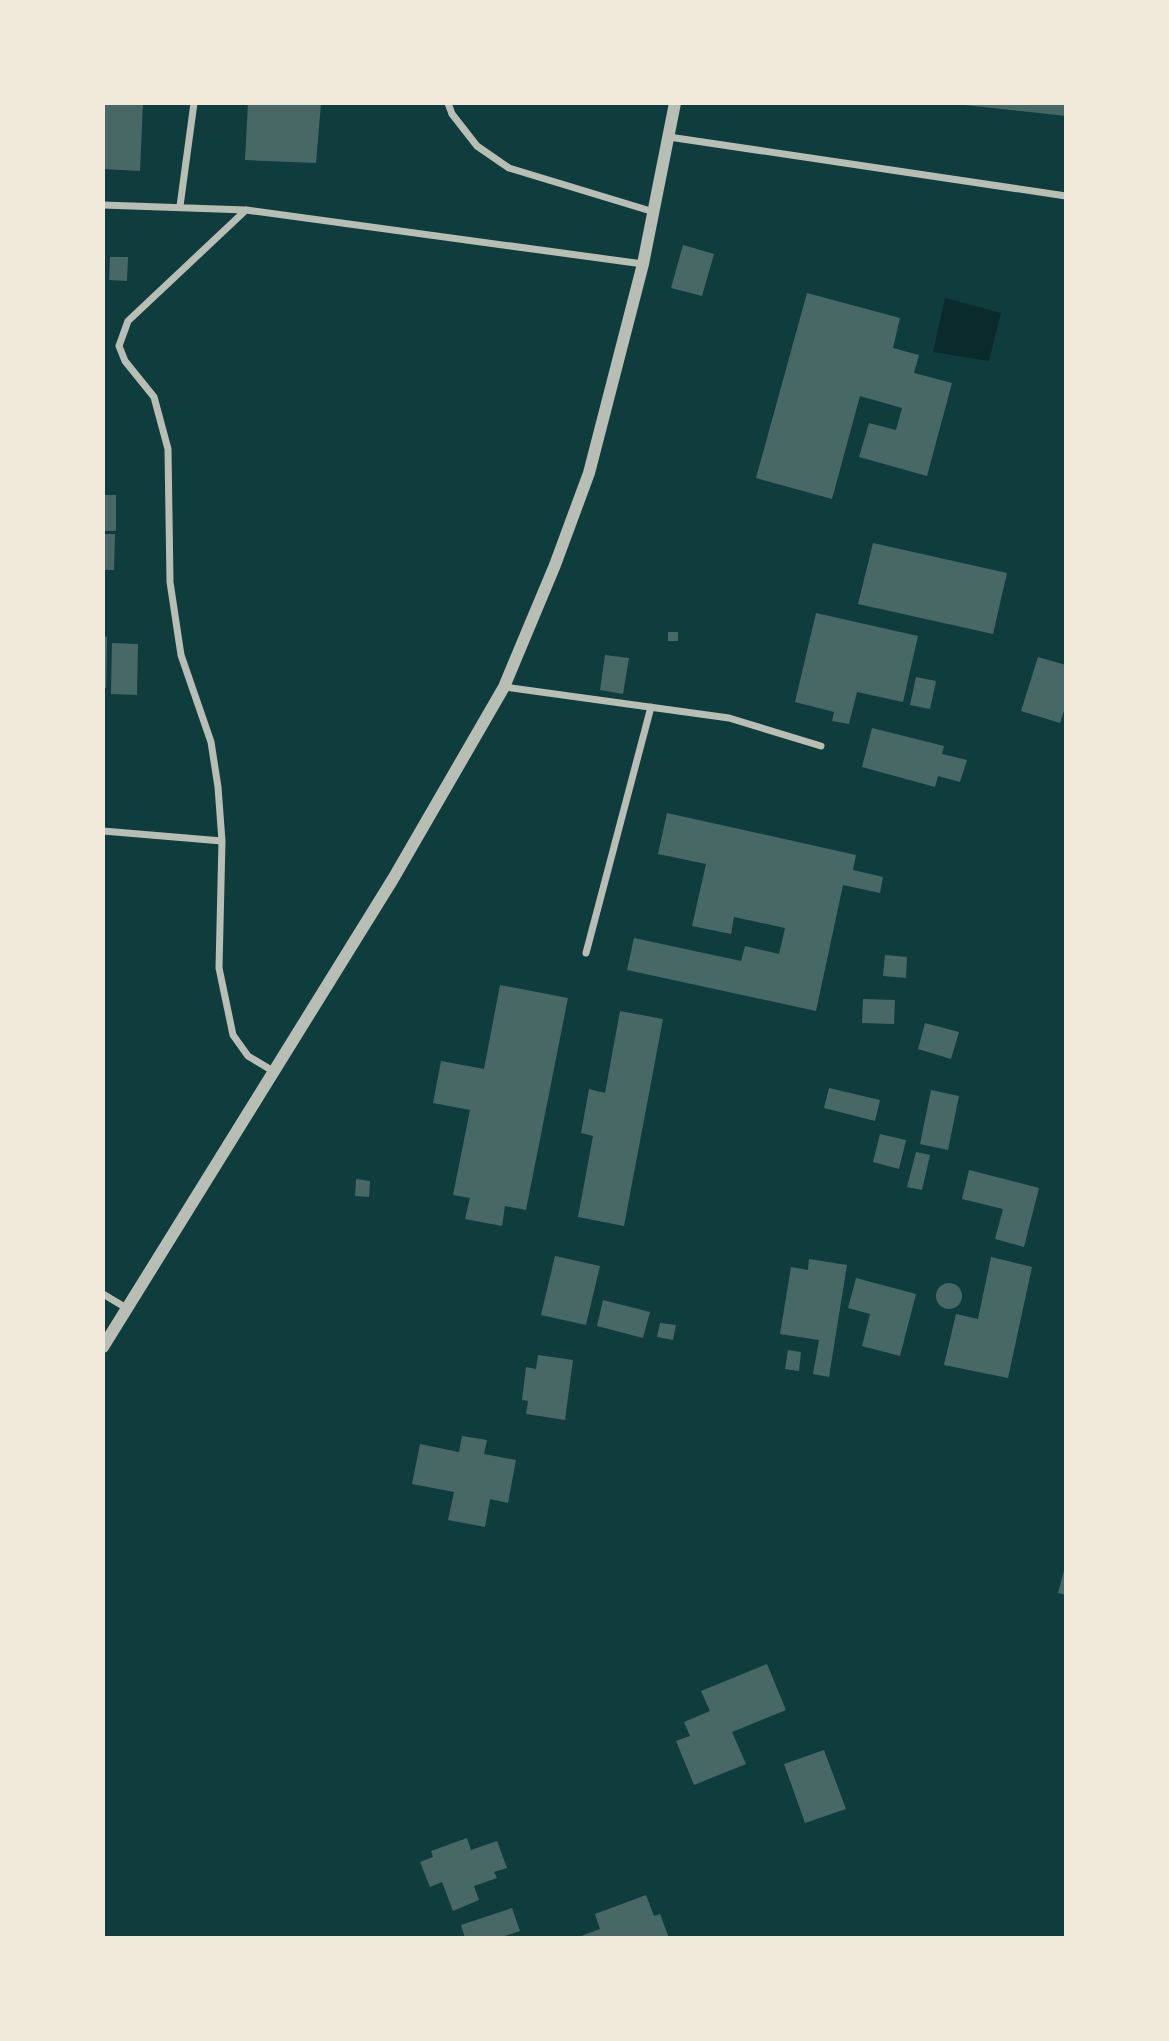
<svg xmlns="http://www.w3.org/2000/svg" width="1169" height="2041" viewBox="0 0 1169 2041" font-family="Bitter,serif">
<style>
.water{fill:#0a2a2b}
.building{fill:#486865}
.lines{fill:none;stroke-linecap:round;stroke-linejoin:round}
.minor{stroke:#b8beb3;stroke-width:7}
.tertiary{stroke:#b8beb3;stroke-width:12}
</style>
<rect width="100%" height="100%" fill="#0f3d3e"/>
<path class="water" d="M945,298l56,15 -12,48 -56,-9z"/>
<path class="building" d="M103,103h40l-3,68 -37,-2z
M248,103h73l-5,60 -71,-3z
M965,103h101v13l-101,-11z
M683,245l31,9 -12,42 -31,-8z
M110,257h18l-1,24 -18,-1z
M807,293l93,25 -7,30 26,7 -5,18 38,10 -25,93 -68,-19 10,-34 27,7 6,-22 -42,-12 -28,103 -76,-21z
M103,495h13v36h-13z
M103,534h12l-1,36h-11z
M873,543l134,30 -14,61 -135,-30z
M816,613l102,23 -15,66 -46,-10 -8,32 -17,-3 2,-9 -39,-10z
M668,632h10v9h-10z
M103,636l4,1 -1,51h-3z
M112,643l26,1 -1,51 -26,-1z
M605,655l24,3 -6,36 -23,-4z
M1038,657l28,8v40l-6,18 -39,-12z
M916,677l20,4 -6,28 -20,-4z
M872,728l72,18 -2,8 25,6 -7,22 -22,-6 -3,11 -73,-20z
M667,813l189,42 -3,15 30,7 -3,16 -37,-8 -27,126 -189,-41 7,-32 107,23 4,-15 34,8 6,-26 -51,-11 -3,17 -39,-8 14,-62 -48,-10z
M885,955l22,2 -1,21 -23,-2z
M500,985l68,13 -42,212 -21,-4 -3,20 -37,-7 5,-21 -17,-3 17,-85 -37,-7 8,-42 43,8z
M863,999l32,1 -1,24 -32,-1z
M620,1011l43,8 -39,207 -46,-9 15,-81 -12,-3 8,-44 16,4z
M925,1023l34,9 -8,27 -33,-10z
M829,1088l51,12 -5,21 -51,-13z
M931,1090l28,6 -11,54 -28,-6z
M880,1134l26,6 -7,29 -26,-7z
M916,1152l14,3 -8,35 -15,-3z
M969,1170l70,18 -15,59 -29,-8 8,-30 -41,-10z
M356,1179l14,2 -1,16 -14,-1z
M555,1256l45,10 -14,59 -45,-10z
M991,1257l41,10 -24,111 -64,-13 12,-51 22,5z
M809,1259l38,6 -18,112 -16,-3 6,-34 -39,-6 11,-67 17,3z
M856,1278l60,16 -16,62 -38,-10 8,-32 -22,-6z
M936 1296a13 13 0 1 1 26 0a13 13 0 1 1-26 0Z
M603,1300l47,12 -7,26 -46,-12z
M660,1323l16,2 -3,15 -16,-3z
M788,1350l13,2 -2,19 -14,-2z
M538,1355l35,5 -8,60 -39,-6 2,-13 -6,-1 4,-33 10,2z
M462,1436l25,4 -3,14 32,6 -8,43 -18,-4 -5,28 -37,-7 6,-28 -42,-8 8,-40 39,8z
M1065,1567h1v28l-8,-2z
M767,1664l19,46 -54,22 14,32 -52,21 -18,-44 14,-5 -6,-14 26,-11 -9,-20z
M824,1750l22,59 -41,14 -21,-59z
M467,1838l4,12 26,-9 10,27 -13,4 3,6 -23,8 5,14 -26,11 -11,-29 -12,5 -10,-25 13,-5 -2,-6z
M646,1895l8,21 6,-2 9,24h-93l24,-9 -5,-15z
M512,1908l8,23 -21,7h-34l-4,-13z"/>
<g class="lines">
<path class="minor" d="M448,103l4,11 25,32 32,22 145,44
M669,137l397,59
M103,205l143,5 397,54
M180,206l14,-103
M246,210l-118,111 -9,25 6,15 29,36 14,52 2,133 11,73 30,87 7,45 4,54 -3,127 14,67 15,21 25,15
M504,687l225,31 92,28
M103,831l119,10
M586,953l65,-246
M103,1294l25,15"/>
<path class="tertiary" d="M103,1347l290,-468 111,-192 51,-122 34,-92 54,-209 32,-161"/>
</g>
<rect width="1169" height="2041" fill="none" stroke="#f1e9da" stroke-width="210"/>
</svg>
